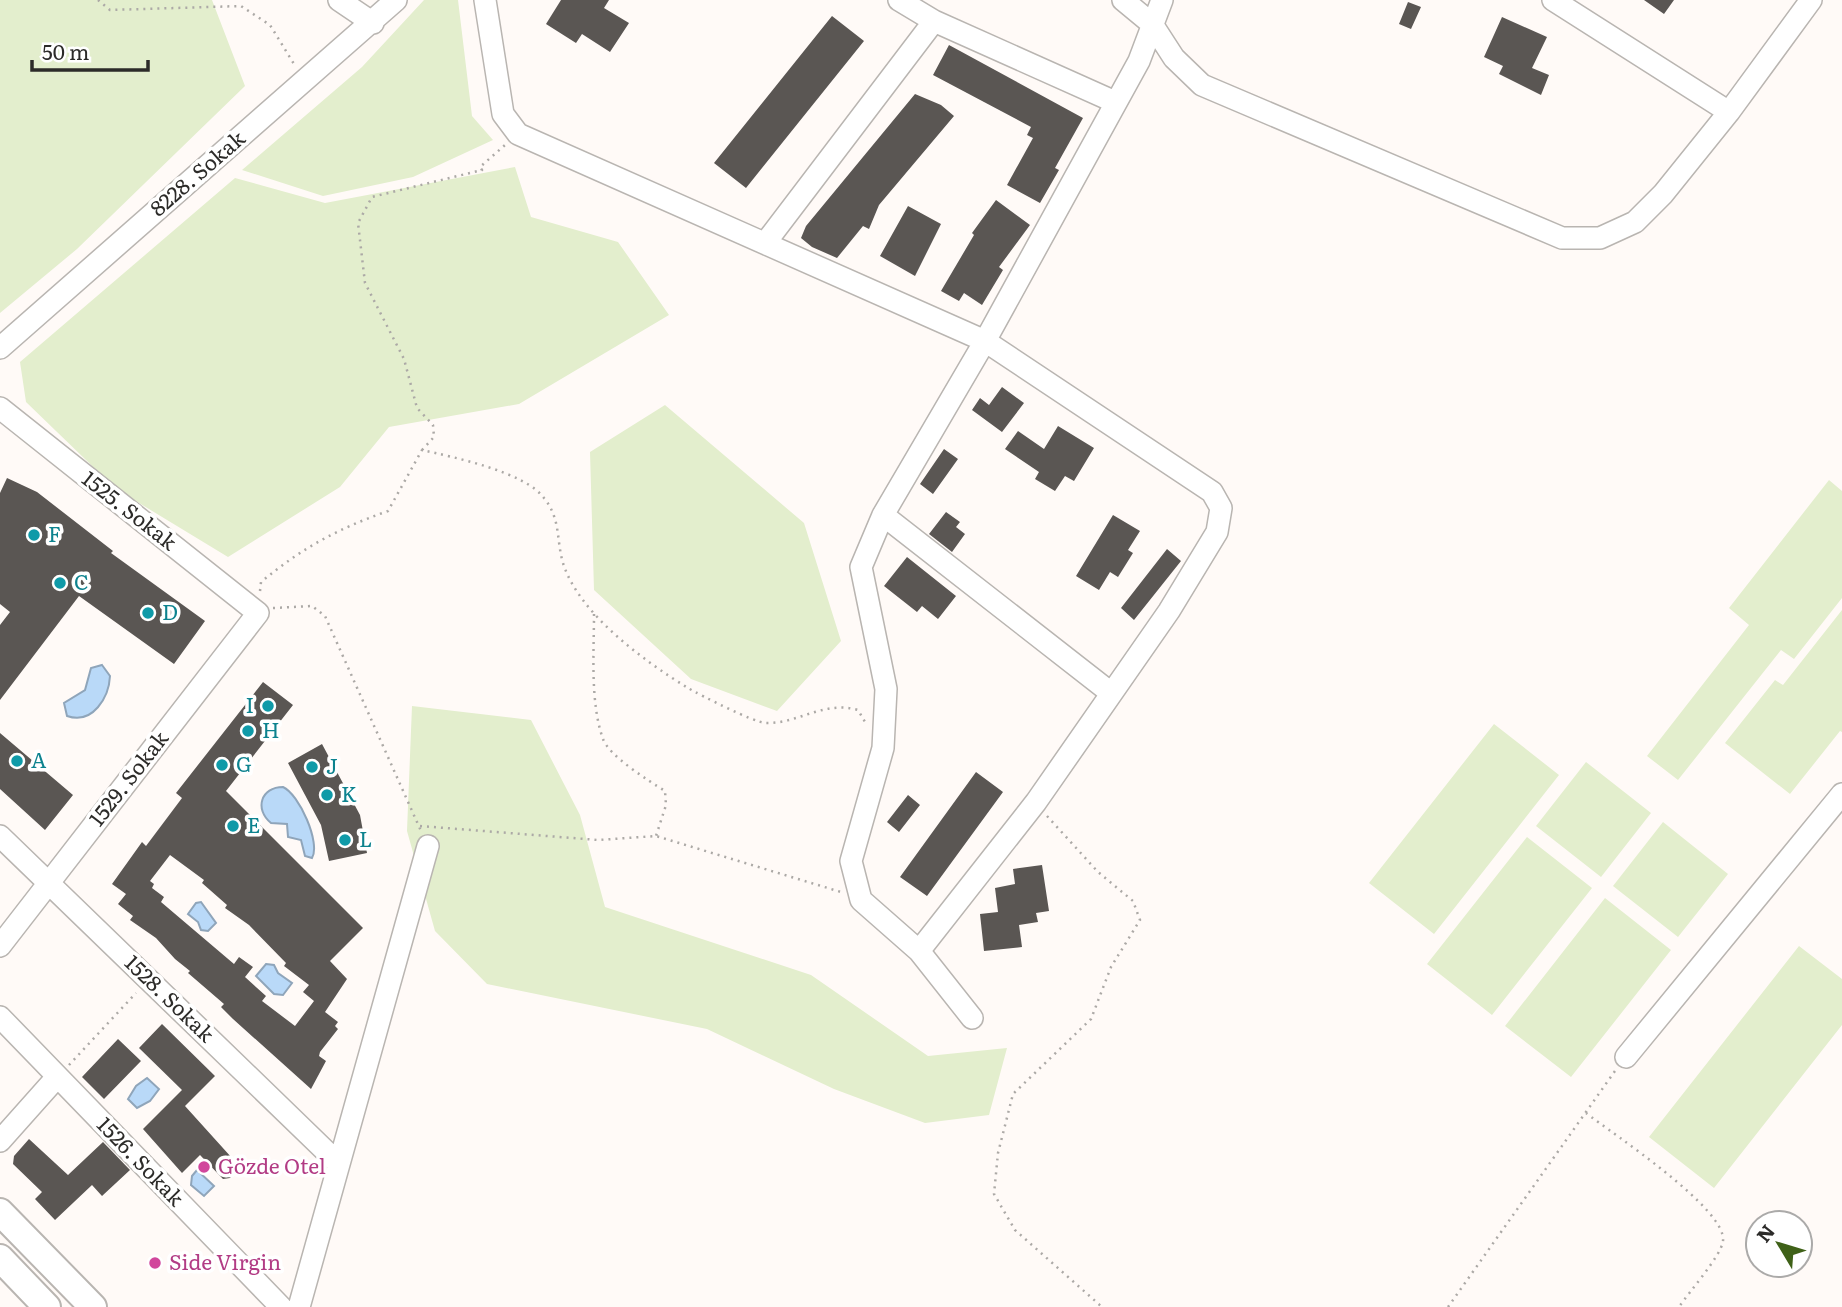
<svg xmlns="http://www.w3.org/2000/svg" width="1842" height="1307" viewBox="0 0 1842 1307" font-family="Literata,serif">
<style>
.green{fill:#e3eecd}
.water{fill:#b9d9f8;stroke:#8fa5ba;stroke-width:2}
.building{fill:#5a5653;fill-rule:evenodd}
.lines{fill:none;stroke-linecap:round;stroke-linejoin:round}
.minor-casing{stroke:#b9b5b1;stroke-width:24}
.major-casing{stroke:#b9b5b1;stroke-width:30}
.path{stroke:#aca9a6;stroke-width:2.5;stroke-dasharray:2 5;stroke-linecap:butt}
.minor{stroke:#fff;stroke-width:21}
.major{stroke:#fff;stroke-width:26}
.culture-dot{fill:#0f9aa8;stroke:#fff;stroke-width:2.5}
.hotel-dot{fill:#d1479c;stroke:#fff;stroke-width:2.5}
.labels{text-anchor:middle;stroke-width:7;stroke-linejoin:round;paint-order:stroke}
.street-label{font-size:21px;fill:#2c2b29;stroke:#fff}
.culture-label{font-size:21px;fill:#0d838f;stroke:#fff;text-anchor:start}
.hotel-label{font-size:21px;fill:#b23c85;stroke:#fff;text-anchor:start}
</style>
<rect width="100%" height="100%" fill="#fffaf7"/>
<path class="green" d="M0,0h212l33,86 -168,163 -77,64z
M424,0h34l14,116 21,24 -80,37 -90,19 -81,-26 120,-103z
M515,167l16,50 87,25 51,73 -150,89 -130,23 -49,60 -112,70 -112,-68 -90,-87 -6,-40 215,-184 90,25z
M665,405l139,118 37,118 -64,70 -86,-32 -97,-89 -4,-138z
M1829,480l13,11v107l-48,61 -13,-9 -103,130 -31,-24 102,-131 -20,-17z
M1842,610v122l-2,-1 -50,63 -65,-51 50,-63 8,5z
M412,706l119,14 49,95 25,92 206,68 117,81 79,-8 -18,67 -64,8 -91,-34 -127,-60 -220,-45 -52,-53 -28,-100z
M1494,724l65,51 -125,159 -65,-51z
M1586,762l65,51 -50,64 -65,-51z
M1663,822l65,52 -50,63 -65,-51z
M1527,837l65,51 -100,127 -65,-51z
M1605,898l66,52 -100,127 -66,-51z
M1799,946l43,33v46l-128,163 -65,-51z"/>
<path class="water" d="M102,665l8,11c-1,21 -17,49 -43,40l-3,-13 21,-13 6,-22z
M283,787c16,7 38,56 29,71l-7,-2 -4,-16 -13,-3 -1,-13 -16,-1c-17,-14 -10,-36 12,-36z
M201,902l15,21 -8,8 -7,-1 -3,-8 -10,-8 8,-11z
M266,964l8,1 4,8 14,10 -9,12 -9,-1 -18,-18z
M147,1078l12,11 -9,12 -13,7 -9,-9 8,-13z
M197,1170l17,16 -10,10 -13,-11 1,-9z"/>
<path class="building" d="M561,0h48l-5,8 25,15 -19,29 -28,-18 -6,9 -30,-19z
M1644,0h30l-10,14z
M1408,2l13,5 -10,22 -12,-5z
M832,16l32,25 -118,147 -32,-25z
M1502,17l45,20 -15,31 17,7 -8,20 -42,-21 4,-8 -19,-9z
M949,45l134,73 -28,50 4,2 -19,33 -33,-18 26,-47 -6,-3 4,-8 -98,-52z
M915,94l26,11 13,11 -75,89 -10,24 -6,-3 -26,32 -25,-11 -11,-9 5,-12z
M996,200l34,25 -31,42 4,3 -21,35 -18,-12 -5,8 -18,-10 33,-56 -2,-2z
M908,206l33,18 -26,52 -35,-20z
M1002,387l22,16 -22,29 -30,-22 8,-12 9,7z
M1058,426l36,22 -20,33 -9,-5 -10,15 -20,-12 4,-7 -34,-23 13,-18 26,18z
M944,449l14,10 -25,35 -13,-10z
M7,478l30,14 76,59 -2,2 94,68 -31,43 -95,-68 -79,104v-75l10,-13 -10,-8v-111z
M946,512l14,10 -4,5 9,7 -13,18 -23,-18z
M1113,515l27,16 -12,19 5,3 -15,24 -8,-5 -11,18 -23,-14z
M1167,549l14,12 -47,59 -13,-12z
M907,557l49,39 -18,23 -16,-13 -5,6 -33,-26z
M263,682l30,23 -67,86 137,137 -33,33 17,18 -22,33 13,10 -3,4 3,3 -18,23 -1,4 7,5 -15,28 -78,-70 -12,-12 3,-3 -36,-31 2,-2 -15,-12 -19,-21 -26,-18 3,-4 -15,-12 8,-10 -14,-10 30,-42 4,4 36,-48 -6,-5zM170,855l34,25 -2,3 25,22 -2,3 24,17 37,38 -2,3 25,19 -6,7 11,9 -19,25 -33,-25 4,-5 -21,-19 8,-10 -14,-10 -5,7 -73,-62 3,-5 -12,-9 2,-4 -4,-3z
M0,733l73,62 -28,35 -45,-41z
M322,744l38,71 7,38 -38,8 -8,-36 -33,-62z
M976,772l27,20 -76,104 -27,-19z
M908,795l12,10 -21,27 -12,-10z
M1042,865l7,46 -13,2 2,9 -19,3 3,22 -38,4 -4,-37 18,-2 -3,-24 20,-4 -2,-15z
M162,1024l53,52 -30,30 56,62 -11,10 -7,1 -23,-24 -18,18 -39,-44 39,-39 -43,-42z
M118,1039l23,22 -37,38 -22,-22z
M29,1139l39,36 35,-33 27,28 -28,26 -10,-11 -37,35 -20,-21 7,-7 -29,-28 1,-8z"/>
<g class="lines">
<defs>
<path id="minor" d="M339,0l34,23
M485,0l18,114 15,20 467,207 227,151 9,16 -4,24 -48,79 -133,191 -117,149
M899,0l35,21
M1123,0l29,24 22,34 28,27 360,153h38l35,-16 28,-28 66,-82 82,-112
M1553,0l176,112
M766,242l168,-221 181,81
M0,348l396,-348
M0,408l258,205 -258,333
M883,515l228,178
M0,836l338,327
M0,1017l281,290
M972,1018l-53,-67 -58,-51 -10,-39 32,-113 3,-59 -25,-122 22,-52 102,-174 154,-280 23,-61
M1626,1057l216,-263
M0,1141l57,-64
M299,1307l129,-461"/>
<path id="major" d="M0,1212l93,95
M0,1258l47,49"/>
</defs>
<use href="#minor" class="minor-casing"/>
<use href="#major" class="major-casing"/>
<path class="path" d="M98,0l12,10 131,-4 29,19 24,39
M422,450l12,-13 -1,-12 -16,-17 -13,-49 -39,-76 -7,-60 14,-26 110,-27 -2,-3 25,-22
M260,591l1,-9c41,-34 76,-53 127,-71l34,-61c31,7 103,22 122,48 17,21 12,41 19,65 16,51 81,98 125,125 12,7 67,35 78,35 32,1 58,-23 92,-13l7,12
M273,608l39,-2 13,10 96,215
M594,614c0,38 -4,89 9,125 6,17 46,42 62,52l1,14 -10,31
M1047,816l51,56 35,29 7,19 -29,47 -20,52 -78,75 -15,59 -4,41 21,36 87,77
M420,826l178,14 58,-4 185,56
M69,1065l67,-72
M1586,1113c27,21 141,96 137,128 -2,15 -34,51 -44,66
M1448,1307l167,-236"/>
<use href="#minor" class="minor"/>
<use href="#major" class="major"/>
</g>
<g class="culture-dot">
<circle cx="34" cy="535" r="7"/>
<circle cx="60" cy="583" r="7"/>
<circle cx="148" cy="613" r="7"/>
<circle cx="268" cy="706" r="7"/>
<circle cx="248" cy="731" r="7"/>
<circle cx="17" cy="761" r="7"/>
<circle cx="222" cy="765" r="7"/>
<circle cx="312" cy="767" r="7"/>
<circle cx="327" cy="795" r="7"/>
<circle cx="233" cy="826" r="7"/>
<circle cx="345" cy="840" r="7"/>
</g>
<g class="hotel-dot">
<circle cx="204" cy="1167" r="7"/>
<circle cx="155" cy="1263" r="7"/>
</g>
<g class="labels">
<g class="street-label">
<text transform="translate(198 174) rotate(-41)" y="7">8228. Sokak</text>
<text transform="translate(129 511) rotate(38)" y="7">1525. Sokak</text>
<text transform="translate(129 779) rotate(-52)" y="7">1529. Sokak</text>
<text transform="translate(169 999) rotate(44)" y="7">1528. Sokak</text>
<text transform="translate(140 1162) rotate(46)" y="7">1526. Sokak</text>
</g>
<g class="culture-label">
<text x="48" y="542">F</text>
<text x="74" y="590">C</text>
<text x="162" y="620">D</text>
<text x="254" y="713" text-anchor="end">I</text>
<text x="262" y="738">H</text>
<text x="31" y="768">A</text>
<text x="236" y="772">G</text>
<text x="326" y="774">J</text>
<text x="341" y="802">K</text>
<text x="247" y="833">E</text>
<text x="359" y="847">L</text>
</g>
<g class="hotel-label">
<text x="218" y="1174">Gözde Otel</text>
<text x="169" y="1270">Side Virgin</text>
</g>
</g>
<g transform="translate(1779 1244) rotate(308)"><circle r="33" fill="#ffffff" stroke="#abaaa9" stroke-width="2"/>
<path d="M0-5L12 26L0 18L-12 26Z" fill="#3f6118"/>
<text y="-10" font-size="19" font-weight="bold" text-anchor="middle" fill="#2c2b29">N</text>
</g>
<path d="M32 60v10h116v-10" fill="none" stroke="#2c2b29" stroke-width="3.5"/>
<text x="42" y="60" font-size="21" fill="#2c2b29" stroke="#ffffff" stroke-width="5" paint-order="stroke">50 m</text>
</svg>
